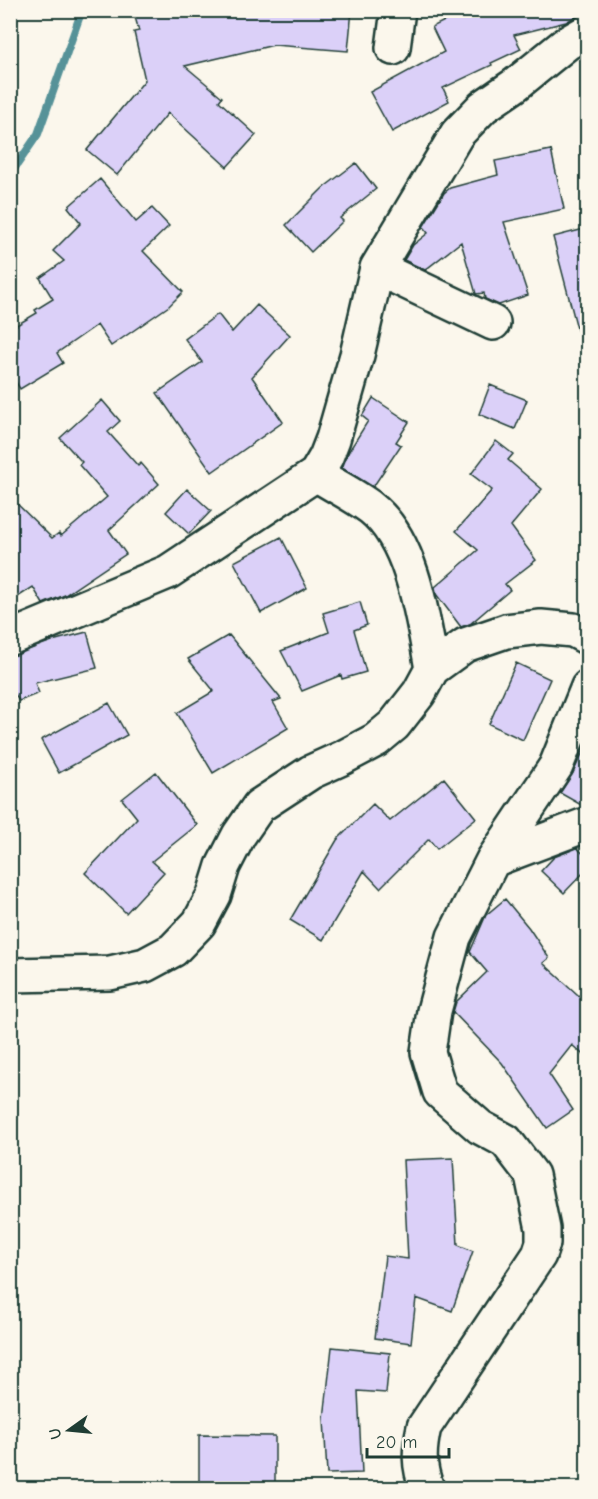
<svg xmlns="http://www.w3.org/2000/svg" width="598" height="1499" viewBox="0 0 598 1499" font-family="'Comic Neue',sans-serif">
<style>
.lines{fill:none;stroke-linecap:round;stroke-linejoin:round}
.stream{stroke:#579298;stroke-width:8}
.building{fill:#dbd0f8;stroke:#1f3d34;stroke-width:1.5}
.minor-casing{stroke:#1f3d34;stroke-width:38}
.minor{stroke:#fbf7ec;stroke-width:33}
</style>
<rect width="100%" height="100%" fill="#fbf7ec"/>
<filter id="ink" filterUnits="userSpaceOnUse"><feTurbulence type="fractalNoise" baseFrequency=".0167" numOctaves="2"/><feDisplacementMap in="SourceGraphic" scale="12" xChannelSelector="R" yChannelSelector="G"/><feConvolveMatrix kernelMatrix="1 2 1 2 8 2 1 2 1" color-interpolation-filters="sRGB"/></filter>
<g filter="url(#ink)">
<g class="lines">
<path class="stream" d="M10,175l28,-41 44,-124"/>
</g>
<path class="building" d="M133,10h219l-4,41 -74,-6 -89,21 37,31 -3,4 37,34 -29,32 -59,-54 -51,62 -30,-25 58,-70 -11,-48 5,-1z
M467,10h113v4l-14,8 -52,13 7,14 -30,14 1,2 -49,23 6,13 -57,31 -22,-40 74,-40 -12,-25z
M551,150l13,59 -60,13 24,73 -29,10 -14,-6 -1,-6 -8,1 -15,-52 -36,28 -21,-10 9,-15 15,-12 -5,-6 21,-34 6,-5 48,-13 -3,-14z
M356,163l20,26 -36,29 3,3 -32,31 -25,-27 37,-37z
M100,179l36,43 16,-14 17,18 -26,25 40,41 -14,14 -58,40 -14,-21 -40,28 6,10 -43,26 -10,-17v-43l27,-16 -2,-3 18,-11 -13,-21 24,-17 -11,-10 28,-28 -13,-16z
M588,228v111l-8,1 -27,-103z
M257,305l33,30 -38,42 31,45 -71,50 -55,-79 45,-31 -17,-23 33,-25 14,18z
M490,385l37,15 -12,29 -36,-15z
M373,398l36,24 -13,20 5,3 -28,42 -31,-19 7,-17 19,-30 -6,-5z
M102,400l18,21 -12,11 30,34 3,-3 18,21 -50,46 17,24 -61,41 -22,9 -10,-17 -23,15v-105l42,41 7,-5 2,3 46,-39 -28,-32 3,-3 -22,-24z
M496,441l17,13 -5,6 34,29 -31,37 25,34 -31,24 5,6 -40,34 -9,3 -25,-33 -1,-7 43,-37 -22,-19 36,-41 -21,-16z
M187,489l24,22 -22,23 -23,-22z
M281,537l26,51 -46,25 -27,-51z
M360,602l7,23 -13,5 12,42 -24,7 -1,-4 -39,16 -21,-40 48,-19 -6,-19z
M87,632l10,36 -62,15 4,10 -20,8 -9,-15v-30l42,-15z
M229,635l52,64 -8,3 15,26 -75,45 -36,-60 37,-22 -26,-32z
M516,663l34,16 -27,61 -34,-16z
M109,703l18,32 -68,38 -18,-33z
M588,741v65h-5l-23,-13 13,-20z
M156,772l41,53 -45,36 12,11 -38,41 -41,-40 52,-55 -15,-19z
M444,778l32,40 -39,31 -8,-10 -49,49 -16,-17 -41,69 -33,-20 47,-80 36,-36 17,17z
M577,848l11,10v10l-24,25 -23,-22 13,-14z
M505,899l24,29 20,30 -6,5 45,41v55l-16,-14 -23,29 24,36 -26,18 -45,-65 -49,-51 3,-10 31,-30 -17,-20 16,-37z
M453,1158l5,87 15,6 -21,60 -36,-13 -5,45 -36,-5 10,-82 23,3 -5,-99z
M332,1347l58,6 -4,40 -28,-2 4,82 -35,1 -3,-55z
M199,1435l76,1v52h-76z"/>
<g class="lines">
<defs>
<path id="minor" d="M588,31l-21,12 -52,42 -32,22 -26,27 -80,134 -20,87 -24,84 -7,18 -10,17c17,11 38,21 55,34 42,33 52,111 61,161l33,-24 41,-14 35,-4 32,3 15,8
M393,48l5,-38
M377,268l116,55
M10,638l158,-66 148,-98
M493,860l95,-36
M10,975l100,-2 35,-8 28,-15 26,-27 15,-28 9,-29 16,-31 20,-29 52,-34 31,-14 34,-18 18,-15 25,-32 13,-24
M427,1488c-9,-22 -8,-38 -3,-61l115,-172 4,-12v-14l-11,-54 -26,-34 -26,-14 -40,-35 -12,-40 6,-41 20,-74 39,-77 63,-94 32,-79"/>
</defs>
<use href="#minor" class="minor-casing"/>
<use href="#minor" class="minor"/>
</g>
</g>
<rect width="598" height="1499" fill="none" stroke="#fbf7ec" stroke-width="36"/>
<rect x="18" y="18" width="562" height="1463" fill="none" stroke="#1f3d34" stroke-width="2" filter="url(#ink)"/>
<g transform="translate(69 1430) rotate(255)" stroke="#fbf7ec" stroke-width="4.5" paint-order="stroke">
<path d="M0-4.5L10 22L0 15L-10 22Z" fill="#1f3d34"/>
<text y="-9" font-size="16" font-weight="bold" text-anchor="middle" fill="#1f3d34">U</text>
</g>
<path d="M367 1448v9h82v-9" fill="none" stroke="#1f3d34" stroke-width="3"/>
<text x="376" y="1448" font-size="18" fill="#1f3d34" stroke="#fbf7ec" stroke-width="4.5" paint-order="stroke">20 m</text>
</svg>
